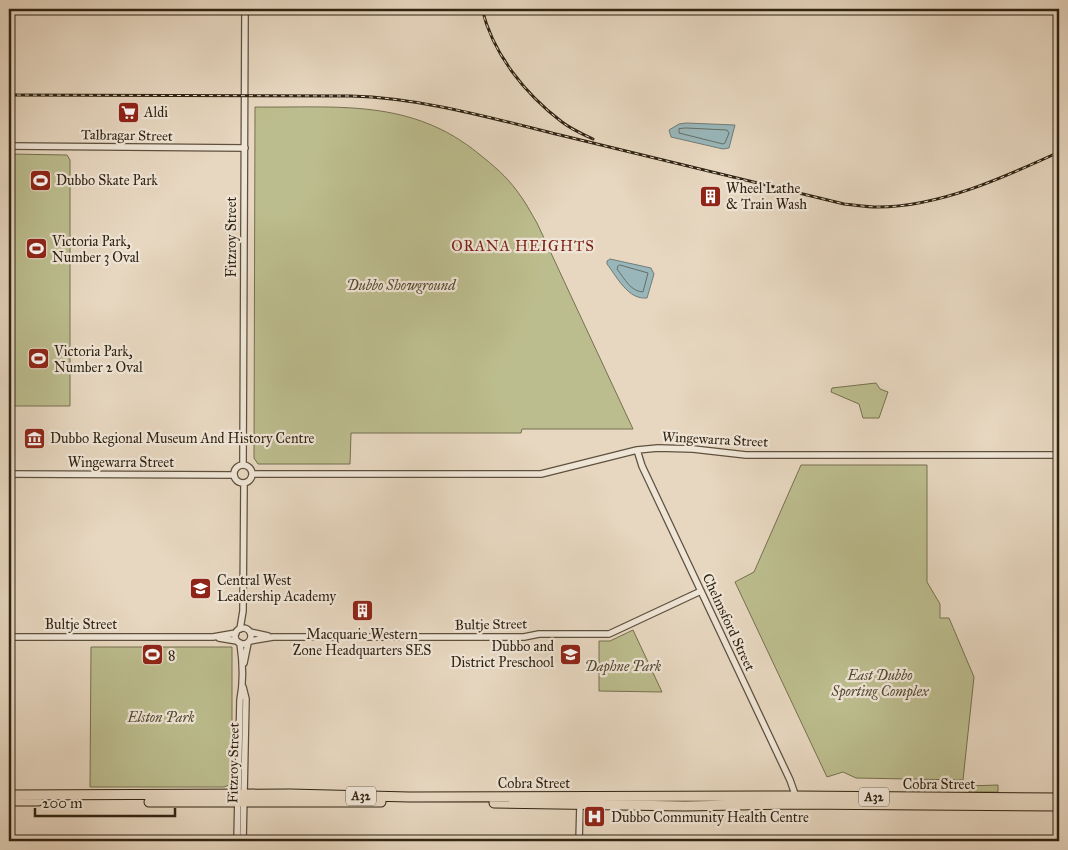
<svg xmlns="http://www.w3.org/2000/svg" width="1068" height="850" viewBox="0 0 1068 850" font-family="'IM FELL Great Primer',serif">
<style>
.green{fill:#bcbd8e;stroke:#767050}
.water{fill:#99b7bb;stroke:#6f7c77}
.lines{fill:none;stroke-linecap:round;stroke-linejoin:round}
.shore{stroke:#656e66;stroke-width:1}
.minor-casing{stroke:#5e513e;stroke-width:8}
.highway-casing{stroke:#312412;stroke-width:11}
.minor{stroke:#efe5d6;stroke-width:5.5}
.highway{stroke:#e7d7c0;stroke-width:9}
.rail-casing{stroke:#312412;stroke-width:3}
.rail{stroke:#efe5d6;stroke-width:1;stroke-dasharray:4;stroke-linecap:butt}
.labels{text-anchor:middle;stroke-width:4.5;stroke-linejoin:round;paint-order:stroke}
.shield{fill:#efe5d6;stroke:#6a5e4d;stroke-width:1}
.shield-label{font-size:12px;font-weight:bold;fill:#312412}
.poi-label{font-size:14px;fill:#312412;stroke:#efe5d6;text-anchor:start}
.street-label{font-size:14px;fill:#312412;stroke:#efe5d6}
.park-label{font-size:14px;font-style:italic;fill:#544a31;stroke:#efe5d6}
.neighbourhood-label{font-size:15px;letter-spacing:1px;fill:#7a1f14;stroke:#efe5d6}
</style>
<rect width="100%" height="100%" fill="#e7d7c0"/>
<filter id="stains"><feTurbulence type="fractalNoise" baseFrequency=".004" numOctaves="4"/><feColorMatrix values="0 0 0 0 .2 0 0 0 0 .09 0 0 0 0 .02 0 0 0 .5 -.17"/></filter>
<radialGradient id="worn" r=".72"><stop offset=".6" stop-color="#630" stop-opacity="0"/><stop offset="1" stop-color="#630" stop-opacity=".3"/></radialGradient>
<path class="green" d="M255,107c82,1 156,-9 224,47 14,11 28,23 38,37 8,10 14,22 20,32l96,206h-111l-1,4h-170l-1,31h-92l-4,-6z
M9,154l58,1 3,5v246h-61z
M876,383l4,6 8,3 -9,26h-16l-4,-14 -28,-12 1,-4z
M801,465h126v117l13,22v14h9l25,59 -11,103 -107,-2 -13,-6 -16,5 -92,-195 19,-10z
M633,630l29,62 -63,-1v-50h11z
M91,647h141v118l-1,14 -2,6 -5,2h-134z
M998,785v7h-29l-1,-6z"/>
<path class="water" d="M686,123l49,2 -6,23 -6,1 -52,-12 -2,-7 10,-6z
M610,259l41,9 3,6 -7,24c-19,2 -30,-21 -40,-34v-3z"/>
<g class="lines">
<path class="shore" d="M686,128l41,2 2,3 -4,10 -2,1 -44,-11v-4z
M620,265l28,8 -5,19c-13,-1 -18,-13 -26,-23l1,-3z"/>
<defs>
<path id="minor" d="M9,146l236,2
M637,450l5,16 148,314 6,17
M234 474a9 9 0 1 1 18 0a9 9 0 1 1-18 0Z
M243,465l2,-456
M9,474l225,1
M253,474h288l96,-24 21,-2 35,1 53,6h313
M235 636a8 8 0 1 1 16 0a8 8 0 1 1-16 0Z
M240,629l3,-18 1,-127
M250,632l18,4
M9,637h204l23,-4
M219,638l18,3
M250,641l23,-4h251l15,-3h70l92,-43
M244,663l4,-20
M237,841l3,-141c4,-20 3,-37 0,-57
M243,841l3,-142 -3,-12
M579,841l1,-36"/>
<path id="highway" d="M9,795l281,-1 119,3 387,-1 263,2
M9,801h29
M149,802h232
M494,803l191,3 111,-2 263,2"/>
</defs>
<use href="#minor" class="minor-casing"/>
<use href="#highway" class="highway-casing"/>
<use href="#minor" class="minor"/>
<use href="#highway" class="highway"/>
<defs>
<path id="rail" d="M482,9c11,45 43,85 80,113 9,7 20,12 31,17
M9,95l342,1c71,2 140,22 209,39 94,23 189,46 284,69 11,1 23,3 34,3 61,0 127,-30 181,-55"/>
</defs>
<use href="#rail" class="rail-casing"/>
<use href="#rail" class="rail"/>
</g>
<defs>
<symbol id="supermarket-square" viewBox="-11 -11 22 22"><rect x="-9" y="-9" width="18" height="18" rx="4" fill="#8f2418" stroke="#efe5d6"/><path d="M-6-5.5h2.5l.6 2H6L4.5 2H-2.5L-4.4-4H-6ZM-1.5 3.2a1.3 1.3 0 1 0 .1 0ZM3 3.2a1.3 1.3 0 1 0 .1 0Z" fill="#fff"/></symbol>
<symbol id="stadium-square" viewBox="-11 -11 22 22"><rect x="-9" y="-9" width="18" height="18" rx="4" fill="#8f2418" stroke="#efe5d6"/><path d="M0-5a6.5 5 0 1 0 0 10a6.5 5 0 1 0 0-10ZM-3.5-1.8h7v3.6h-7Z" fill="#fff"/></symbol>
<symbol id="building-square" viewBox="-11 -11 22 22"><rect x="-9" y="-9" width="18" height="18" rx="4" fill="#8f2418" stroke="#efe5d6"/><path d="M-4-6H4V6H1V3H-1V6H-4ZM-2.5-4.3h1.7v1.8h-1.7ZM.8-4.3h1.7v1.8H.8ZM-2.5-1h1.7V.8h-1.7ZM.8-1h1.7V.8H.8Z" fill="#fff"/></symbol>
<symbol id="museum-square" viewBox="-11 -11 22 22"><rect x="-9" y="-9" width="18" height="18" rx="4" fill="#8f2418" stroke="#efe5d6"/><path d="M0-6L6-3V-2H-6V-3ZM-5-1h2V3h-2ZM-1-1h2V3h-2ZM3-1h2V3H3ZM-6 4H6V6H-6Z" fill="#fff"/></symbol>
<symbol id="university-square" viewBox="-11 -11 22 22"><rect x="-9" y="-9" width="18" height="18" rx="4" fill="#8f2418" stroke="#efe5d6"/><path d="M0-5L7-2L0 1L-7-2ZM-4 1L0 2.5L4 1V4Q0 6-4 4Z" fill="#fff"/></symbol>
<symbol id="school-square" viewBox="-11 -11 22 22"><rect x="-9" y="-9" width="18" height="18" rx="4" fill="#8f2418" stroke="#efe5d6"/><path d="M0-5L7-2L0 1L-7-2ZM-4 1L0 2.5L4 1V4Q0 6-4 4Z" fill="#fff"/></symbol>
<symbol id="hospital-square" viewBox="-11 -11 22 22"><rect x="-9" y="-9" width="18" height="18" rx="4" fill="#8f2418" stroke="#efe5d6"/><path d="M-5-5h3v3.5h4V-5h3V5h-3V1.5h-4V5h-3Z" fill="#fff"/></symbol>
</defs>
<g fill-rule="evenodd">
<use href="#supermarket-square" x="116" y="100" width="25" height="25"/>
<use href="#stadium-square" x="28" y="168" width="25" height="25"/>
<use href="#building-square" x="698" y="184" width="25" height="25"/>
<use href="#stadium-square" x="24" y="236" width="25" height="25"/>
<use href="#stadium-square" x="26" y="346" width="25" height="25"/>
<use href="#museum-square" x="22" y="426" width="25" height="25"/>
<use href="#university-square" x="188" y="576" width="25" height="25"/>
<use href="#building-square" x="350" y="598" width="25" height="25"/>
<use href="#school-square" x="558" y="642" width="25" height="25"/>
<use href="#stadium-square" x="140" y="642" width="25" height="25"/>
<use href="#hospital-square" x="582" y="804" width="25" height="25"/>
</g>
<g class="labels">
<g class="shield">
<rect x="346" y="786.5" width="30" height="19" rx="4"/>
<rect x="859" y="787.5" width="30" height="19" rx="4"/>
</g>
<g class="shield-label">
<text x="361" y="800">A32</text>
<text x="874" y="801">A32</text>
</g>
<g class="poi-label">
<text x="144" y="117">Aldi</text>
<text x="56" y="185">Dubbo Skate Park</text>
<text x="726" y="193">Wheel Lathe<tspan x="726" dy="16">&amp; Train Wash</tspan></text>
<text x="52" y="246">Victoria Park,<tspan x="52" dy="16">Number 3 Oval</tspan></text>
<text x="54" y="356">Victoria Park,<tspan x="54" dy="16">Number 2 Oval</tspan></text>
<text x="50" y="443">Dubbo Regional Museum And History Centre</text>
<text x="217" y="585">Central West<tspan x="217" dy="16">Leadership Academy</tspan></text>
<text x="362" y="639" text-anchor="middle">Macquarie Western<tspan x="362" dy="16">Zone Headquarters SES</tspan></text>
<text x="554" y="651" text-anchor="end">Dubbo and<tspan x="554" dy="16">District Preschool</tspan></text>
<text x="168" y="660">8</text>
<text x="611" y="822">Dubbo Community Health Centre</text>
</g>
<g class="street-label">
<text transform="translate(127 135) rotate(1)" y="5">Talbragar Street</text>
<text transform="translate(231 237) rotate(-90)" y="5">Fitzroy Street</text>
<text transform="translate(715 439) rotate(3)" y="5">Wingewarra Street</text>
<text x="121" y="467">Wingewarra Street</text>
<text transform="translate(729 622) rotate(65)" y="5">Chelmsford Street</text>
<text x="81" y="629">Bultje Street</text>
<text transform="translate(491 624) rotate(-1)" y="5">Bultje Street</text>
<text transform="translate(233 763) rotate(-89)" y="5">Fitzroy Street</text>
<text x="534" y="788">Cobra Street</text>
<text x="939" y="789">Cobra Street</text>
</g>
<g class="park-label">
<text x="401" y="290">Dubbo Showground</text>
<text x="623" y="671">Daphne Park</text>
<text x="880" y="680">East Dubbo<tspan x="880" dy="16">Sporting Complex</tspan></text>
<text x="161" y="722">Elston Park</text>
</g>
<g class="neighbourhood-label">
<text x="523" y="251">ORANA HEIGHTS</text>
</g>
</g>
<rect width="1068" height="850" fill="none" stroke="#e7d7c0" stroke-width="30"/>
<rect x="10" y="10" width="1048" height="830" fill="none" stroke="#312412" stroke-width="2.5"/>
<rect x="15" y="15" width="1038" height="820" fill="none" stroke="#312412"/>
<path d="M35 808v8h140v-8" fill="none" stroke="#312412" stroke-width="2.5"/>
<text x="42" y="808" font-size="15" fill="#312412" stroke="#efe5d6" stroke-width="4" paint-order="stroke">200 m</text>
<rect width="100%" height="100%" filter="url(#stains)"/>
<rect width="100%" height="100%" fill="url(#worn)"/>
</svg>
